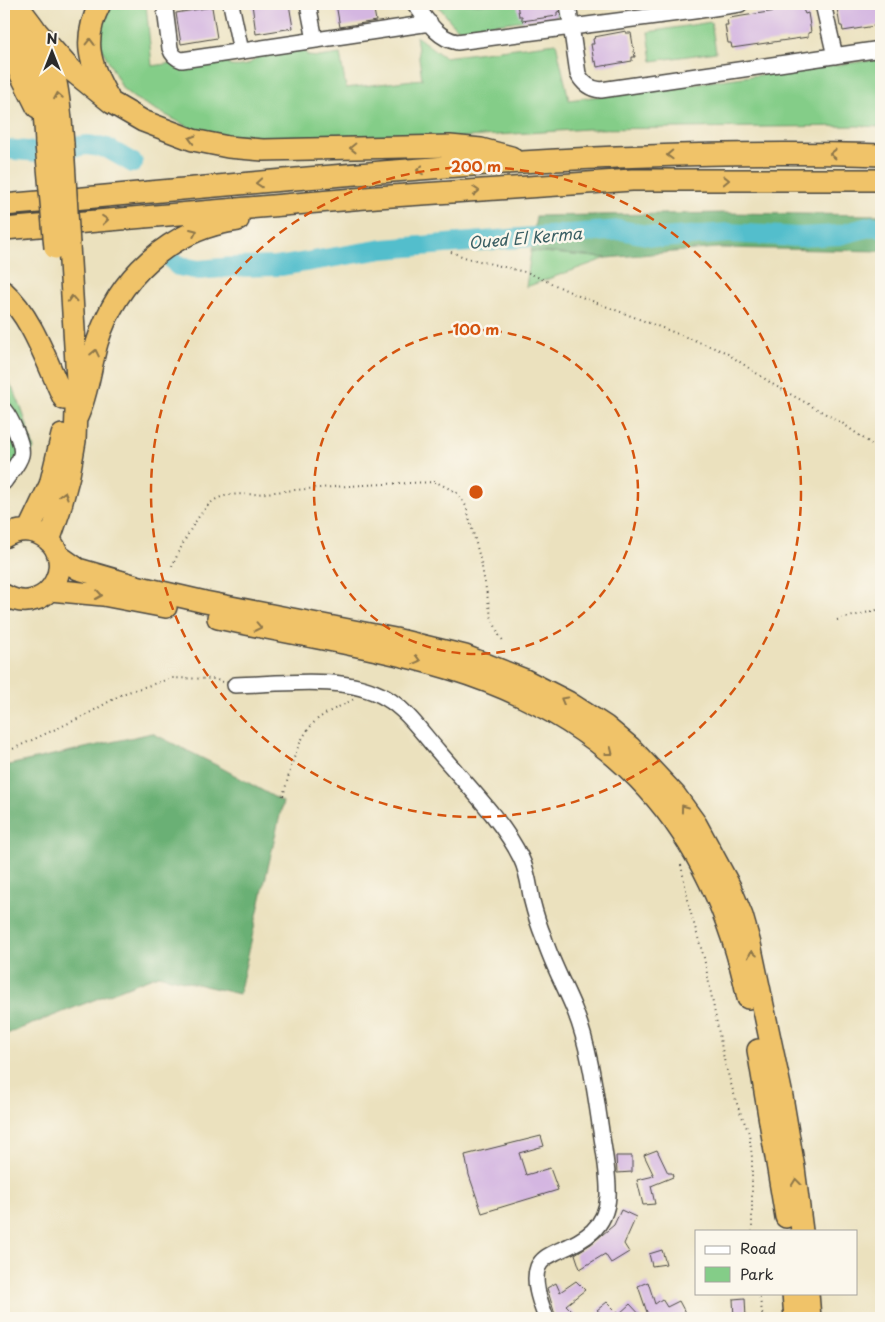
<svg xmlns="http://www.w3.org/2000/svg" width="885" height="1322" viewBox="0 0 885 1322" font-family="'Playpen Sans',sans-serif">
<style>
.green{fill:#84cd88;stroke:#587c5a}
.forest{fill:#6bb074;stroke:#4b6e50}
.lines{fill:none;stroke-linecap:round;stroke-linejoin:round}
.river{stroke:#52becc;stroke-width:20}
.building{fill:#d4b6e1}
.minor-casing{stroke:#484641;stroke-width:18}
.highway-casing{stroke:#484641;stroke-width:24}
.path{stroke:#484641;stroke-width:2;stroke-dasharray:1 4;stroke-linecap:butt}
.minor{stroke:#fff;stroke-width:15}
.highway{stroke:#f0c369;stroke-width:21}
.highway-bridge-casing{stroke:#484641;stroke-width:24;stroke-linecap:butt}
.highway-bridge{stroke:#f0c369;stroke-width:21}
.oneway{stroke:#8e774a}
.ring{fill:none;stroke:#d5540f;stroke-width:2.5;stroke-dasharray:9 6}
.labels{text-anchor:middle;stroke-width:5;stroke-linejoin:round;paint-order:stroke}
.water-label{font-size:16px;font-style:italic;fill:#395e63;stroke:#fbf7ec}
.centre{fill:#d5540f;stroke:#fbf7ec;stroke-width:2.5}
.ring-label{font-size:15px;text-anchor:middle;font-weight:bold;fill:#d5540f;stroke:#fbf7ec;stroke-width:5;stroke-linejoin:round;paint-order:stroke}
</style>
<rect width="100%" height="100%" fill="#fbf7ec"/>
<filter id="ink" filterUnits="userSpaceOnUse"><feTurbulence type="fractalNoise" baseFrequency=".02" numOctaves="2"/><feDisplacementMap in="SourceGraphic" scale="10" xChannelSelector="R" yChannelSelector="G"/><feConvolveMatrix kernelMatrix="1 2 1 2 8 2 1 2 1" color-interpolation-filters="sRGB"/></filter>
<filter id="wash" filterUnits="userSpaceOnUse"><feTurbulence type="fractalNoise" baseFrequency=".0096" numOctaves="4" result="noise"/><feDisplacementMap in="SourceGraphic" scale="20" xChannelSelector="R" yChannelSelector="G"/><feGaussianBlur stdDeviation="1.12" result="paint"/><feColorMatrix in="noise" values="0 0 0 0 0 0 0 0 0 0 0 0 0 0 0 0 0 1.4 0 .05"/><feComposite in="paint" operator="in"/></filter>
<g filter="url(#wash)">
<rect width="100%" height="100%" fill="#ebe1be"/>
<path class="green" d="M107,4h39l6,62 70,-10 8,10c12,1 22,0 28,-12l45,-6 5,8 11,1 21,-3 6,34 76,-9 -6,-43 28,21 112,-14 13,57 312,-41v68l-23,-1 -271,3 -239,16h-76l-80,-16 -58,-31 -11,-9 -29,-55z
M437,4h123l2,11 -102,14 -5,-2z
M711,22l5,30 -64,9 -4,-29z
M531,251l76,7 -81,29z
M4,374c16,23 22,48 30,75l-30,40z"/>
<path class="forest" d="M725,213l156,2v36l-164,-3 -110,10 -76,-7 5,-35z
M152,733l68,34 63,35 -44,192 -81,-19 -154,60v-269z"/>
<g class="lines">
<path class="river" d="M4,149l35,3 48,-7 20,3 26,15
M172,259l6,7 21,4 34,-3 49,-1 101,-17 238,-19 40,8 68,-5 70,4 40,-2 34,-9 8,2"/>
</g>
<g id="blocks">
<path class="building" d="M252,4h37l4,24 -37,6z
M336,4h37l3,17 -36,6z
M517,4h42l1,7 -3,1v4l-35,5v-5h-3z
M838,4h43v21l-38,6 -1,-5h-2l-3,-18h2z
M212,7l5,31 -36,6 -5,-31z
M802,7l3,7 3,-1 3,19 -3,1v4l-76,11 -1,-5h-3l-3,-18h3l-1,-5 2,-2z
M626,31v2h5l4,24h-3v4l-35,6 -1,-6 -2,1 -3,-18h3l-1,-5 2,-1 -1,-1z
M541,1136l3,10 -25,7 7,22 24,-7 8,22 -76,23 -13,-38 -4,-20z
M657,1150l11,23h4l1,4 -22,9 4,18 -12,1 -6,-25 17,-4 -10,-21z
M616,1156h16v16l-15,1z
M621,1210l15,7 -12,27 5,8 -18,11 -6,-9 -25,15 -5,-15 16,-10 23,-19z
M662,1250l4,14 -14,2 -3,-12z
M576,1281l9,9 -19,15 13,13h-23l-9,-30 9,-5 4,9z
M648,1282l7,22 7,-5 5,8 12,-6 9,17h-39l-11,-32z
M745,1298l1,20h-12l-1,-19z
M607,1302l12,12 11,-10 13,14h-37l-9,-8z"/>
</g>
</g>
<g filter="url(#ink)">
<use href="#blocks" fill-opacity="0" stroke="#484641" stroke-width="1"/>
<g class="lines">
<defs>
<path id="minor" d="M167,4l-2,5 5,39c2,7 5,10 12,12l248,-37
M231,4l10,47
M308,4l7,36
M415,4c12,16 21,34 42,38l237,-31 46,-7
M568,4l10,70c5,10 12,15 23,16l280,-41
M823,4l12,52
M4,410c6,7 20,35 17,45 -2,9 -12,19 -17,27
M235,685c45,-1 111,-11 151,13 21,12 36,35 52,53 27,32 65,70 83,107 7,14 8,28 11,43 3,12 7,25 12,37 8,26 21,48 31,73 15,38 20,80 26,120 3,21 8,44 7,65 -2,32 -23,44 -50,55 -8,4 -16,7 -20,16 -6,15 3,37 8,51"/>
<path id="highway" d="M17,4c6,10 14,18 20,28 21,34 23,74 26,112
M100,4c-18,35 -11,60 8,93
M4,17c36,38 40,77 42,127
M38,33l33,37 41,33 31,18 50,19 35,7 35,3 187,-4 31,3 30,8
M4,47l7,8 26,52
M4,205c292,-25 584,-59 877,-50
M4,229l373,-32 255,-17h249
M4,292c29,26 43,72 60,107
M77,417c11,-24 13,-49 20,-74 20,-65 73,-114 141,-123
M28,531l22,-46 12,-50
M4,537c10,-6 22,-8 33,-4 46,19 14,89 -33,62
M49,541l11,-32 9,-34 6,-34 2,-61 -8,-135
M58,555l20,14 62,18 65,15 190,37 70,17 60,24 43,22 37,24 25,21 45,48 21,29 34,63 12,29 8,28 31,147 13,77 8,63
M50,590l53,5 63,12
M218,618c77,17 157,28 233,51 165,51 262,160 297,329
M758,1050l28,167
M793,1293l2,25
M808,1293l2,25"/>
</defs>
<use href="#minor" class="minor-casing"/>
<use href="#highway" class="highway-casing"/>
<path class="path" d="M451,252l16,6 62,15 50,23 146,56 49,33 68,38 39,28
M172,566c10,-20 23,-50 40,-64 12,-10 30,-7 45,-8 59,-7 119,-10 179,-12l14,7 7,4 9,13 15,56 10,54 8,19 6,8
M837,620l44,-11
M4,753l80,-37 38,-22 50,-16 42,1 9,3
M283,796c8,-27 13,-59 36,-78 10,-7 24,-13 35,-19
M681,865l9,45 14,48 21,106 13,43 11,26 3,24v74
M759,1293l4,25"/>
<use href="#minor" class="minor"/>
<use href="#highway" class="highway"/>
<defs>
<path id="highway-bridge" d="M46,144l9,104
M63,144l6,101"/>
</defs>
<use href="#highway-bridge" class="highway-bridge-casing"/>
<use href="#highway-bridge" class="highway-bridge"/>
</g>
<defs><path id="oneway-chevron" d="M-2-3.5L2.5 0L-2 3.5" fill="none" stroke-width="1.6" stroke-linecap="round" stroke-linejoin="round" transform="scale(1.25)"/></defs>
<g class="oneway">
<use href="#oneway-chevron" transform="translate(90 42) rotate(-89)"/>
<use href="#oneway-chevron" transform="translate(58 96) rotate(-99)"/>
<use href="#oneway-chevron" transform="translate(192 139) rotate(-164)"/>
<use href="#oneway-chevron" transform="translate(353 148) rotate(179)"/>
<use href="#oneway-chevron" transform="translate(833 154) rotate(180)"/>
<use href="#oneway-chevron" transform="translate(670 155) rotate(178)"/>
<use href="#oneway-chevron" transform="translate(420 170) rotate(175)"/>
<use href="#oneway-chevron" transform="translate(726 180) rotate(-1)"/>
<use href="#oneway-chevron" transform="translate(259 183) rotate(175)"/>
<use href="#oneway-chevron" transform="translate(476 191) rotate(-4)"/>
<use href="#oneway-chevron" transform="translate(105 220) rotate(-5)"/>
<use href="#oneway-chevron" transform="translate(194 232) rotate(-23)"/>
<use href="#oneway-chevron" transform="translate(72 299) rotate(-93)"/>
<use href="#oneway-chevron" transform="translate(95 353) rotate(-78)"/>
<use href="#oneway-chevron" transform="translate(64 495) rotate(-75)"/>
<use href="#oneway-chevron" transform="translate(99 595) rotate(9)"/>
<use href="#oneway-chevron" transform="translate(258 627) rotate(12)"/>
<use href="#oneway-chevron" transform="translate(417 660) rotate(15)"/>
<use href="#oneway-chevron" transform="translate(564 700) rotate(-151)"/>
<use href="#oneway-chevron" transform="translate(610 752) rotate(38)"/>
<use href="#oneway-chevron" transform="translate(684 808) rotate(-126)"/>
<use href="#oneway-chevron" transform="translate(752 954) rotate(-102)"/>
<use href="#oneway-chevron" transform="translate(796 1182) rotate(-97)"/>
</g>
</g>
<g class="ring">
<circle cx="476" cy="492" r="162"/>
<circle cx="476" cy="492" r="325"/>
</g>
<g class="labels">
<g class="water-label">
<text transform="translate(525 238) rotate(-5)" y="6">Oued El Kerma</text>
</g>
</g>
<circle cx="476" cy="492" r="8" class="centre"/>
<g class="ring-label">
<text x="476" y="172">200 m</text>
<text x="476" y="335">100 m</text>
</g>
<rect width="885" height="1322" fill="none" stroke="#fbf7ec" stroke-width="20"/>
<rect x="695" y="1230" width="162" height="65" fill="#fbf7ec" stroke="#a8a59f"/>
<rect x="705" y="1246" width="25" height="8" fill="#ffffff" stroke="#a8a59f"/>
<text x="740" y="1254" font-size="15" fill="#2b2b2b">Road</text>
<rect x="705" y="1267" width="25" height="15" fill="#84cd88" stroke="#a8a59f"/>
<text x="740" y="1280" font-size="15" fill="#2b2b2b">Park</text>
<g transform="translate(52 52)" stroke="#fbf7ec" stroke-width="4" paint-order="stroke">
<path d="M0-4L9 19L0 12L-9 19Z" fill="#2b2b2b"/>
<text y="-8" font-size="14" font-weight="bold" text-anchor="middle" fill="#2b2b2b">N</text>
</g>
</svg>
